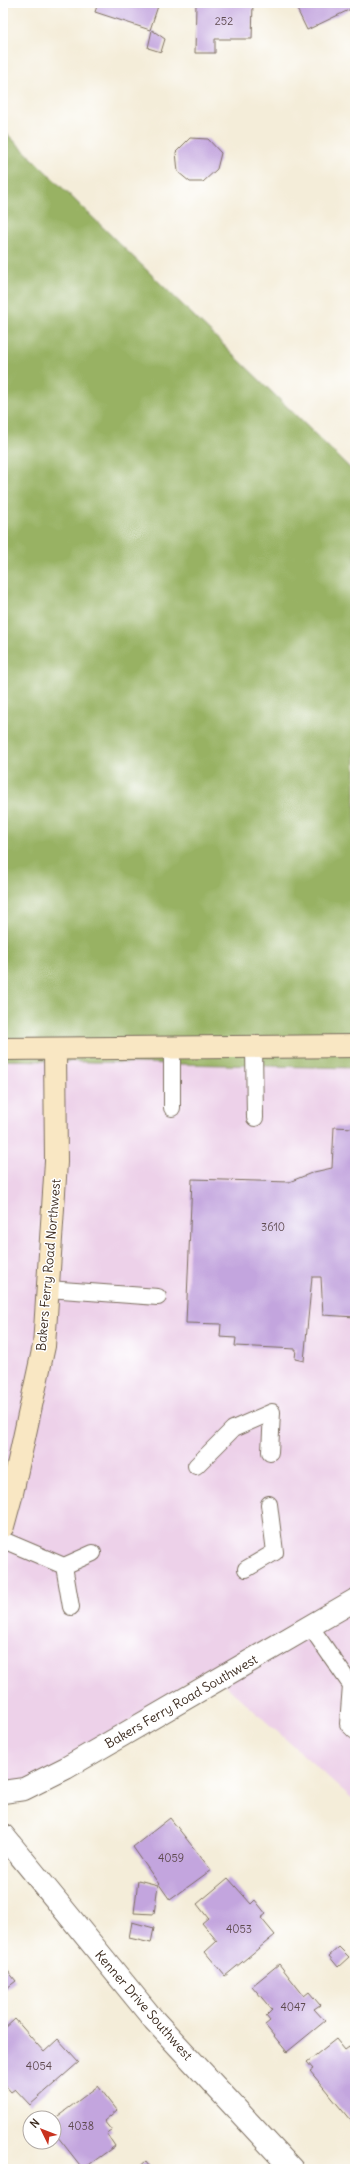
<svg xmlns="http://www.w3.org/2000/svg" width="358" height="2172" viewBox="0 0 358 2172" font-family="Delius,sans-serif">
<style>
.built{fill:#edd1e9}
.forest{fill:#98b263;stroke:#6a6e40}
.building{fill:#c3a5de}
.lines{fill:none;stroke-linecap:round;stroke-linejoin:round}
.lane-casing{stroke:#7c6e5f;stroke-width:18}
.street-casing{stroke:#7c6e5f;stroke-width:24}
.secondary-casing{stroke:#7c6e5f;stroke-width:24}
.lane{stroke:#fff;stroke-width:16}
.street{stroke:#fff;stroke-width:22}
.secondary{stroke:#f9e7c3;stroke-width:22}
.labels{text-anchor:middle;stroke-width:3;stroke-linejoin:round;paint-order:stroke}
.number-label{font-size:11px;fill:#5d494e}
.street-label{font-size:13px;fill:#3b2a1e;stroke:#fff}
</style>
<rect width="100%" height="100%" fill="#fff"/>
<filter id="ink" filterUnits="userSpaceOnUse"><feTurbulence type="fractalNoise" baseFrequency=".025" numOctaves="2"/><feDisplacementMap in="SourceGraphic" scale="8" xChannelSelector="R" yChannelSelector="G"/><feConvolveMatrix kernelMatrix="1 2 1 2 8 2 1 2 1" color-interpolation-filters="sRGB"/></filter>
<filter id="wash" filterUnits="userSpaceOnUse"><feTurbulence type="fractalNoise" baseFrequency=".012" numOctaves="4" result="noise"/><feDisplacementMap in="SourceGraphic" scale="16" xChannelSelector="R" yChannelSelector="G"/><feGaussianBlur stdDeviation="0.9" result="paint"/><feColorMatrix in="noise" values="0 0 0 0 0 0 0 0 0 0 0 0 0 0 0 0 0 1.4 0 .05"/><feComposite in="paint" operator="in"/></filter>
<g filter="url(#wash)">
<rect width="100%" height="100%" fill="#f4edd9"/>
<path class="built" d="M3,1060l352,8v733l-148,-132 -204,139z"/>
<path class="forest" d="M3,130l352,343v595l-352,-8z"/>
<g id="blocks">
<path class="building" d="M98,3h61l-9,27 -55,-18z
M196,3h57l-1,36h-37v14h-20z
M294,3h61v4l-48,23z
M152,30l13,9 -4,13 -13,-4z
M190,138l18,1 13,14 -4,16 -14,13h-13l-12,-10 -2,-20z
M334,1127l21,1v189l-32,-2 -2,-38h-9l-8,84 -9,-2 1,-10 -61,-3 1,-8 -16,-1 1,-13 -35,-1 6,-144 97,3 25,-10 18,-4z
M170,1818l41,52 -41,30 -37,-53z
M228,1878l23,26 4,-4 11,14 -5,4 14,17 -50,41 -20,-24 12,-11 -15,-18 6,-5 -11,-14z
M138,1880l20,5 -4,29 -20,-1z
M132,1922l22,6 -3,15 -22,-5z
M339,1947l10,10 -11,10 -9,-11z
M279,1964l25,32 5,-4 11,13 -6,4 11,12 -38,31 -22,-27 5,-4 -4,-5 6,-6 -20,-24z
M3,1965l13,16 -13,10z
M15,2019l29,33 14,-13 21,23 -49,43 -15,-16 -4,3 -8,-9v-8l3,-3 -3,-3v-39z
M336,2039l9,11 4,-3 6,8v71l-45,-55 3,-2 -6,-7z
M98,2086l19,24 -13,11 8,10 -5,3 8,12 -32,23 -29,-37v-13z
M146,2161l6,8h-15z"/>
</g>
</g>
<g filter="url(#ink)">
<use href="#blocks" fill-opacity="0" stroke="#7c6e5f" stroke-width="1"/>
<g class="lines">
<defs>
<path id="lane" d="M254,1047l1,71
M172,1108v-60
M48,1289l110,8
M196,1466l37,-37 39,-17 -2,40
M3,1540l61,26 29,-13
M64,1566l7,41
M246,1569l29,-17 -6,-48
M310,1626l41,59 -3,39 7,7"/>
<path id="street" d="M3,1792l21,-3 42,-21 289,-168
M3,1835l151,185 138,149"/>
<path id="secondary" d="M3,1049l352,-3
M3,1526l9,-33 32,-147 12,-184 -1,-113"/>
</defs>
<use href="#lane" class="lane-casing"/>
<use href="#street" class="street-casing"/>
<use href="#secondary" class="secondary-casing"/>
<use href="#lane" class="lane"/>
<use href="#street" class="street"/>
<use href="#secondary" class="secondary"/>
</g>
</g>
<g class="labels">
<g class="number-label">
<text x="224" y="25">252</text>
<text x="273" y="1231">3610</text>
<text x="171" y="1862">4059</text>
<text x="239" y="1933">4053</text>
<text x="293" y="2011">4047</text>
<text x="39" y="2070">4054</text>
<text x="81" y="2130">4038</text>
</g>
<g class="street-label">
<text transform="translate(48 1265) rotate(-85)" y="5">Bakers Ferry Road Northwest</text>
<text transform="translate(181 1701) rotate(-30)" y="5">Bakers Ferry Road Southwest</text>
<text transform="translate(144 2005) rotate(49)" y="5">Kenner Drive Southwest</text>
</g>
</g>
<rect width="358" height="2172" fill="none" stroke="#fff" stroke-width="16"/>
<g transform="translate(42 2130) rotate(313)"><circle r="19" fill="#ffffff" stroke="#b1aaa5"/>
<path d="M0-3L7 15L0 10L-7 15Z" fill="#c8321e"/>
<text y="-6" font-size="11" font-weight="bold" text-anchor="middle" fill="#3b2a1e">N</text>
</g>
</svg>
